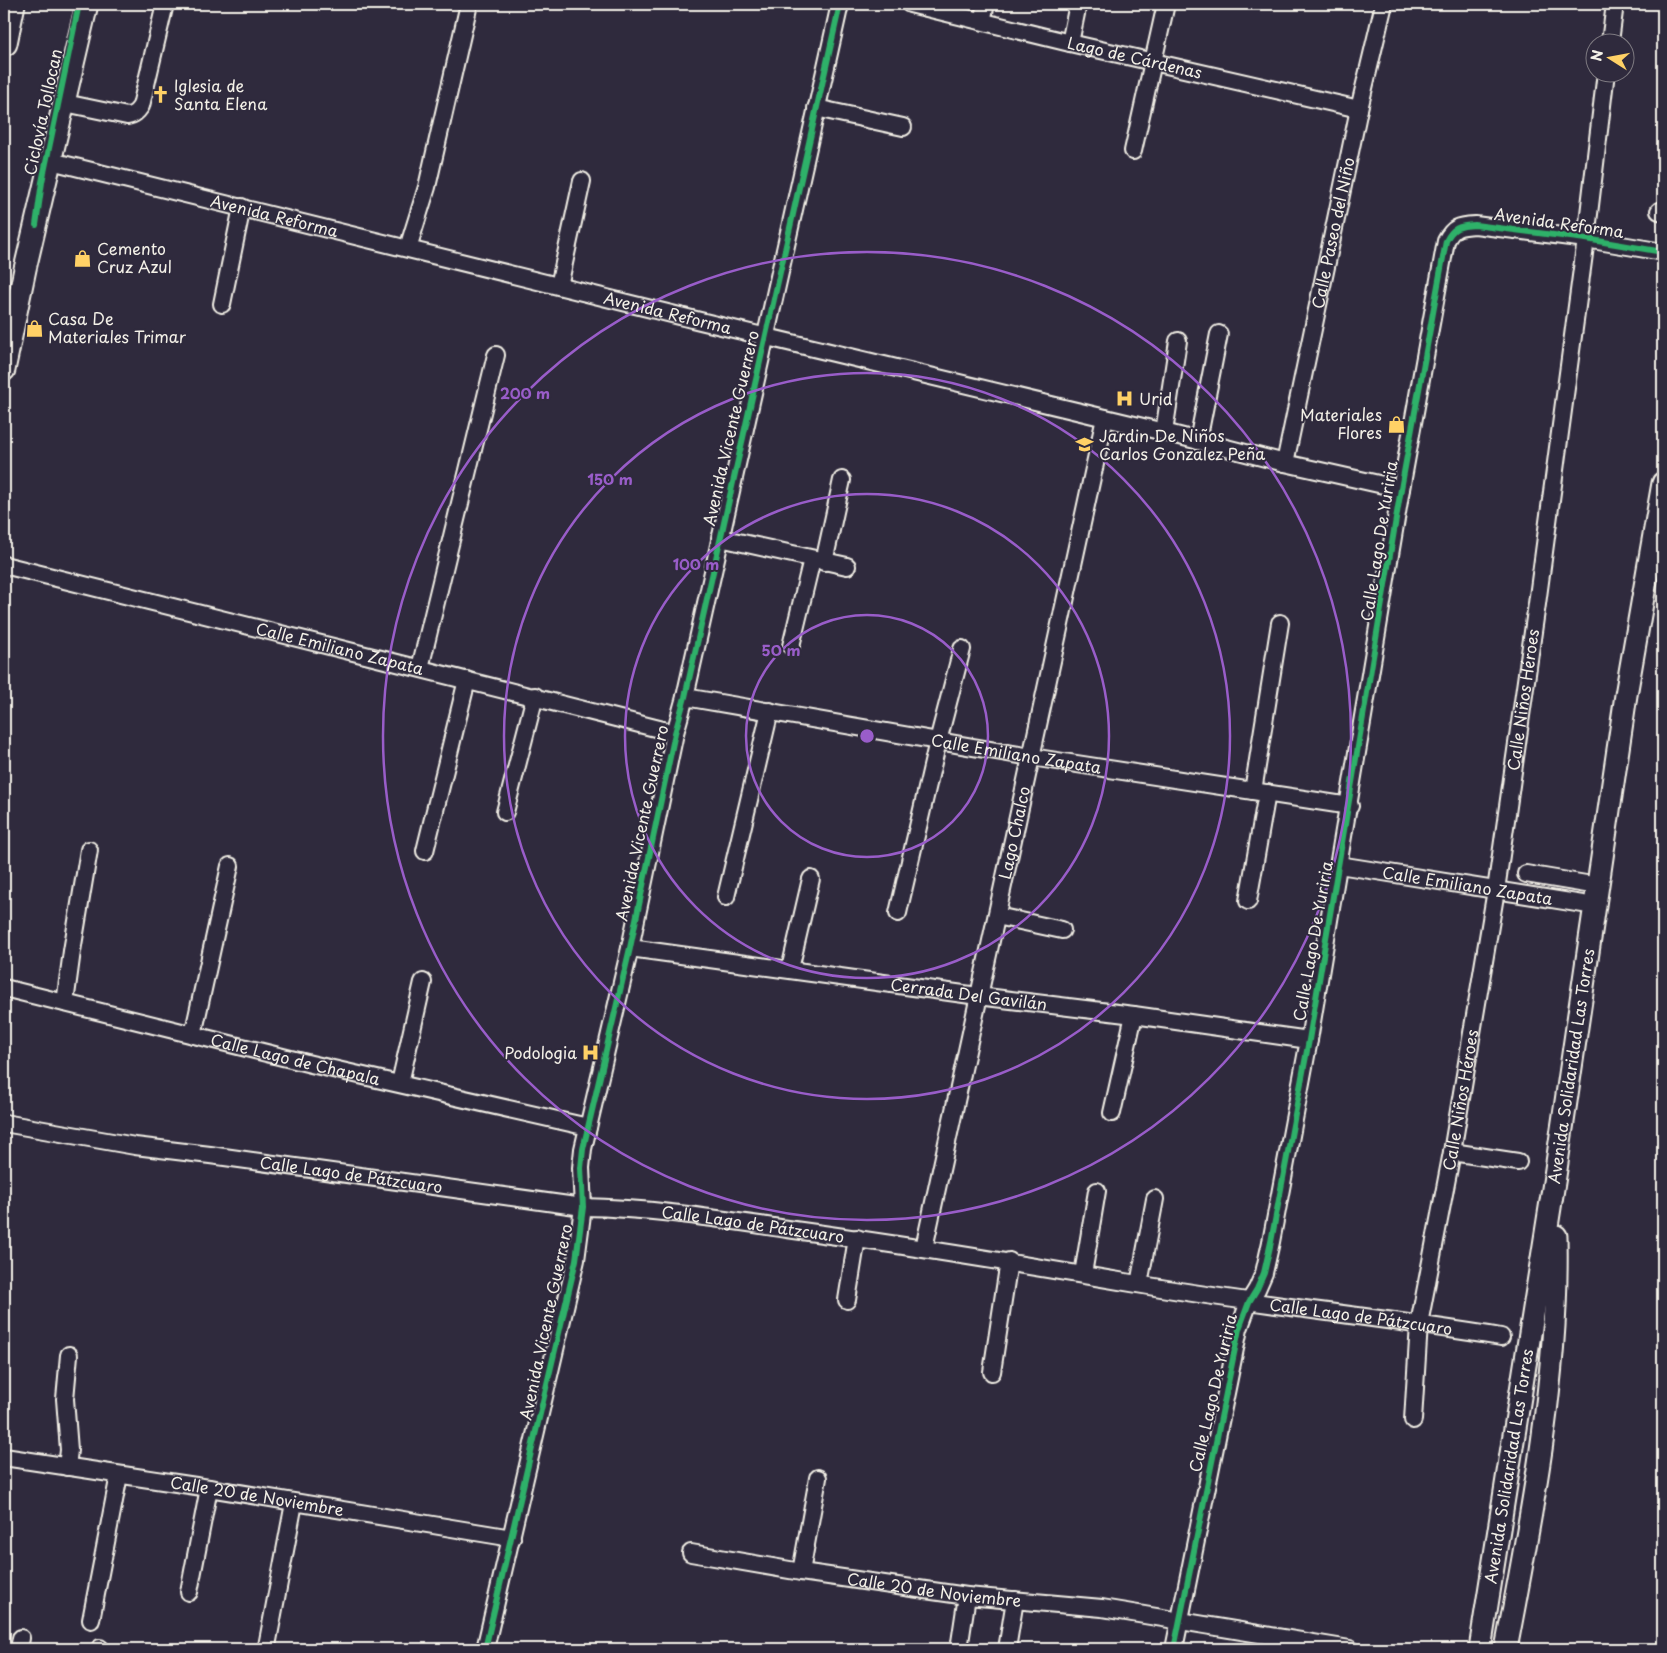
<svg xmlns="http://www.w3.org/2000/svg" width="1667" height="1653" viewBox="0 0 1667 1653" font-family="'Playpen Sans',sans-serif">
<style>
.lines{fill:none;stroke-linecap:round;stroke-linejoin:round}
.minor-casing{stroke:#f4f1e8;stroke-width:20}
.major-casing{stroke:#f4f1e8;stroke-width:25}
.highway-casing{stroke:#f4f1e8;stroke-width:29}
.minor{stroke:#2f2a3d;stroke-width:16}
.major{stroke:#2f2a3d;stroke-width:21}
.highway{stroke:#2f2a3d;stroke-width:25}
.cycleway-casing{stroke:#2f2a3d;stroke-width:9}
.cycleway{stroke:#2db169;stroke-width:6}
.ring{fill:none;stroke:#995dc9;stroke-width:2.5}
.labels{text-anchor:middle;stroke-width:4;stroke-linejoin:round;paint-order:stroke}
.street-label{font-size:16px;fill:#f4f1e8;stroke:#2f2a3d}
.poi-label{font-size:16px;fill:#f4f1e8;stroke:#2f2a3d;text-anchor:start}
.centre{fill:#995dc9;stroke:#2f2a3d;stroke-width:2.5}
.ring-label{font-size:15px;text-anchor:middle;font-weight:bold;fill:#995dc9;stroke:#2f2a3d;stroke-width:4;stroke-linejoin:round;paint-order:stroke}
</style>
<rect width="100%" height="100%" fill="#2f2a3d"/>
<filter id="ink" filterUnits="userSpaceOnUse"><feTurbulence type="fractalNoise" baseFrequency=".02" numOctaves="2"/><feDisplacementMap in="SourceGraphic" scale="10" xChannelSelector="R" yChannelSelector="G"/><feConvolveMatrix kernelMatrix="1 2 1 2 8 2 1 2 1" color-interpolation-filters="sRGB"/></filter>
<g filter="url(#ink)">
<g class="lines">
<defs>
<g id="minor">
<path id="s1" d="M910,4l160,39 289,66"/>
<path d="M982,21l4,-17"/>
<path d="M1610,42l5,-38"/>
<path d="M1070,43l8,-39"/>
<path d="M65,103l62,13c7,-1 10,-4 14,-10l24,-102"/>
<path d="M816,108l87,19"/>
<path d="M1133,151l33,-147"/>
<path id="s2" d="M51,161l645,159 468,112 121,31 116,26"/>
<path d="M1659,211l4,1"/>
<path d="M408,248l19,-61 42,-183"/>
<path d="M559,286l23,-105"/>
<path d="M222,304l20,-97"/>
<path d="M1164,432l14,-91"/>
<path d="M1198,441l21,-107"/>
<path id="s3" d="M1285,463l74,-354 25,-105"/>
<path d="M720,538l127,28"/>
<path d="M824,562l18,-82"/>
<path id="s4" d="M4,565c223,57 448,110 671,168"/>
<path d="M791,646l21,-87"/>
<path d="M420,668l76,-313"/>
<path id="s5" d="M685,697l346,60 319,49"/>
<path d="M1253,791l27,-168"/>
<path d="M505,812l30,-116"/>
<path d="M425,851l42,-171"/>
<path id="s6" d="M1339,865l256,41"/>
<path d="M1526,874l72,12"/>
<path d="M726,897l44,-186"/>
<path d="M1248,901l19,-108"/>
<path d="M898,913l40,-172 24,-92"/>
<path d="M997,916l65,14"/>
<path id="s7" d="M630,948l348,48 156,19 175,25"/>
<path d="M790,969l21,-90"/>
<path id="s8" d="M4,988l307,76 277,63"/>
<path d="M65,1003l7,-52 17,-101"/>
<path d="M193,1035l37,-169"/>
<path d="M400,1083l23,-101"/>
<path d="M1112,1113l22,-98"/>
<path id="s9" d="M4,1123l131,23 75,9 373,52c69,1 136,12 204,22 117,16 233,35 350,55 121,21 243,33 364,53"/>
<path d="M1452,1152l66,10"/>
<path id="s10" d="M924,1248l181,-830"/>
<path d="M1083,1274l14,-83"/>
<path d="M1139,1284l16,-85"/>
<path d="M847,1300l10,-62"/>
<path d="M992,1372l17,-111"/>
<path id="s11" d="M1413,1420l6,-96 33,-172 44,-262 41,-286 49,-365 20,-167"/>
<path id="s12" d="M4,1457l205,31 303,50"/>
<path d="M67,1467l2,-17 -4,-51 4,-44"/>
<path id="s13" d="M691,1553l110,19 166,24 135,12 248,41"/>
<path d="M801,1572l17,-94"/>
<path d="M189,1592l20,-104"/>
<path d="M91,1620l28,-145"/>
<path d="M267,1646l27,-143"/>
<path d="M19,1649l2,-11"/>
<path d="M99,1649l1,-1"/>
<path d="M485,1649l91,-389 7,-53 -2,-39 2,-19 47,-201 45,-215 10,-36 155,-693"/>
<path d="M959,1649l8,-53"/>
<path d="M1007,1649l8,-49"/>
<path d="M1174,1649l65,-320 10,-27 8,-13 7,-16 7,-31 38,-202 92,-551 45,-248c7,-14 13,-15 29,-16l111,14 77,13"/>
</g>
<g id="major">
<path d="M4,370l21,-101 62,-265"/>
<path id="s14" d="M1480,1649l75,-473 71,-481 37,-212"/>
<path d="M1506,1649c26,-136 53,-274 50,-413"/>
</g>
<path id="highway" d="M4,43l8,-39"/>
</defs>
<use href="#minor" class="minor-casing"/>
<use href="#major" class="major-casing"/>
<use href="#highway" class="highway-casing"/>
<use href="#minor" class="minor"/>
<use href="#major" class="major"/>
<use href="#highway" class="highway"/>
<defs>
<path id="cycleway" d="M36,225l6,-43 37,-178
M485,1649l91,-389 7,-53 -2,-39 2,-19 47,-201 45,-215 10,-36 155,-693
M1174,1649l65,-320 10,-27 8,-13 7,-16 7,-31 38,-202 92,-551 45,-248c7,-14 13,-15 29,-16l111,14 77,13"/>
</defs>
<use href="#cycleway" class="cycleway-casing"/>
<use href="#cycleway" class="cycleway"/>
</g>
</g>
<g class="ring">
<circle cx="867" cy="736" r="121"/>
<circle cx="867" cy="736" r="242"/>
<circle cx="867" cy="736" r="363"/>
<circle cx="867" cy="736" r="484"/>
</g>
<defs>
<symbol id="church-bare" viewBox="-9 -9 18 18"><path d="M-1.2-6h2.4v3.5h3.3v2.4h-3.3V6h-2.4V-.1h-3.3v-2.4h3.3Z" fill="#ffd166" stroke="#2f2a3d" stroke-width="2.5" paint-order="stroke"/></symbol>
<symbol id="shop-bare" viewBox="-9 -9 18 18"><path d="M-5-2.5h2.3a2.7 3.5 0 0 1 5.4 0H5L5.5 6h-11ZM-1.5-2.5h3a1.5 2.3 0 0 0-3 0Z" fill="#ffd166" stroke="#2f2a3d" stroke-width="2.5" paint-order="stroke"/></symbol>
<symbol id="hospital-bare" viewBox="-9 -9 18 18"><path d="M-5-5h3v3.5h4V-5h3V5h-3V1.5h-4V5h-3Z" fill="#ffd166" stroke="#2f2a3d" stroke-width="2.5" paint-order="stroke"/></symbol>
<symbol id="school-bare" viewBox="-9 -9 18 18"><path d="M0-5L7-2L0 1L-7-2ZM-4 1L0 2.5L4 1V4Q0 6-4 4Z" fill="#ffd166" stroke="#2f2a3d" stroke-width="2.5" paint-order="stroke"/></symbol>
</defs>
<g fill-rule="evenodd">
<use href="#church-bare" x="148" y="82" width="25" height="25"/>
<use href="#shop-bare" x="70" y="246" width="25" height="25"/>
<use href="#shop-bare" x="22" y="316" width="25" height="25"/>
<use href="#hospital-bare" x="1112" y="386" width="25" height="25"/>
<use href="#shop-bare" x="1384" y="412" width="25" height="25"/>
<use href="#school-bare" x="1072" y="432" width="25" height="25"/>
<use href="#hospital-bare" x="578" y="1040" width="25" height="25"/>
</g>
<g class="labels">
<g class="street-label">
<text dy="6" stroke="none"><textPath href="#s1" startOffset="231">Lago de Cárdenas</textPath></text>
<text transform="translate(43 112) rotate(-78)" y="6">Ciclovía Tollocan</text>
<text dy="6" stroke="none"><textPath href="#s2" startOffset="230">Avenida Reforma</textPath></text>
<text transform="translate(1559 223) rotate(8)" y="6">Avenida Reforma</text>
<text dy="6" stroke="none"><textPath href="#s3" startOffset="235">Calle Paseo del Niño</textPath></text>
<text dy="6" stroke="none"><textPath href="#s2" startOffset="635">Avenida Reforma</textPath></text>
<text transform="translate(731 428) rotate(-77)" y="6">Avenida Vicente Guerrero</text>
<text transform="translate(1379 541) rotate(-81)" y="6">Calle Lago De Yuriria</text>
<text dy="6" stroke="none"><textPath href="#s4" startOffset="346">Calle Emiliano Zapata</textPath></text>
<text dy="6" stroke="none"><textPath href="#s11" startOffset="729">Calle Niños Héroes</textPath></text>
<text dy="6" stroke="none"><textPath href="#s5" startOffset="336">Calle Emiliano Zapata</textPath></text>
<text transform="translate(642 823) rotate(-78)" y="6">Avenida Vicente Guerrero</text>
<text dy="6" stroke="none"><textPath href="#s10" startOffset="425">Lago Chalco</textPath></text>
<text dy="6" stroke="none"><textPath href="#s6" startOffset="130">Calle Emiliano Zapata</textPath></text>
<text transform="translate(1313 941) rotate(-80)" y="6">Calle Lago De Yuriria</text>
<text dy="6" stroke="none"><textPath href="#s7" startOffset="342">Cerrada Del Gavilán</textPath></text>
<text dy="6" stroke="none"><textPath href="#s8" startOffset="300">Calle Lago de Chapala</textPath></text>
<text dy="6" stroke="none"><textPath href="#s14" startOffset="590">Avenida Solidaridad Las Torres</textPath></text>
<text dy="6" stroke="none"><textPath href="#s11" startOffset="324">Calle Niños Héroes</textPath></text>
<text dy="6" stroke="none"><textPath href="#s9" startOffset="351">Calle Lago de Pátzcuaro</textPath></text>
<text dy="6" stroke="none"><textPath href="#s9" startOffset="756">Calle Lago de Pátzcuaro</textPath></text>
<text dy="6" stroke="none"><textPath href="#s9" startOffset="1371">Calle Lago de Pátzcuaro</textPath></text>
<text transform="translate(546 1322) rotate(-78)" y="6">Avenida Vicente Guerrero</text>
<text transform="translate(1213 1393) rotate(-77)" y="6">Calle Lago De Yuriria</text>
<text dy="6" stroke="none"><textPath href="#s14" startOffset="185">Avenida Solidaridad Las Torres</textPath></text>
<text dy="6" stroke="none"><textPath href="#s12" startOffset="256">Calle 20 de Noviembre</textPath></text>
<text dy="6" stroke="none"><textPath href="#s13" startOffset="246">Calle 20 de Noviembre</textPath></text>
</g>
<g class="poi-label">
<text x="174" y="92">Iglesia de<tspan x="174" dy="18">Santa Elena</tspan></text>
<text x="97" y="255">Cemento<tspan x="97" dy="18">Cruz Azul</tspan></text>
<text x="48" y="325">Casa De<tspan x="48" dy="18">Materiales Trimar</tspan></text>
<text x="1139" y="405">Urid</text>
<text x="1382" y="421" text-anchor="end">Materiales<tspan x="1382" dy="18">Flores</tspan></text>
<text x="1099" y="442">Jardin De Niños<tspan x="1099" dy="18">Carlos Gonzalez Peña</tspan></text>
<text x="577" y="1059" text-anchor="end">Podologia</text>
</g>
</g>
<circle cx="867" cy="736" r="8" class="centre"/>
<g class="ring-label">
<text x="525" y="399">200 m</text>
<text x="610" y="485">150 m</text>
<text x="696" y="570">100 m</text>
<text x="781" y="656">50 m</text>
</g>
<rect width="1667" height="1653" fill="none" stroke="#2f2a3d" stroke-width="20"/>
<rect x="10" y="10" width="1647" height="1633" fill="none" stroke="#f4f1e8" stroke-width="2" filter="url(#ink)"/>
<g transform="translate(1610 58) rotate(281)"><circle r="24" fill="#2f2a3d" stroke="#7e7a81"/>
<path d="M0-4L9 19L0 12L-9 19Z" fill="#ffd166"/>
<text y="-8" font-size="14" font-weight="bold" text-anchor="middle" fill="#f4f1e8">N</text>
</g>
</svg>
